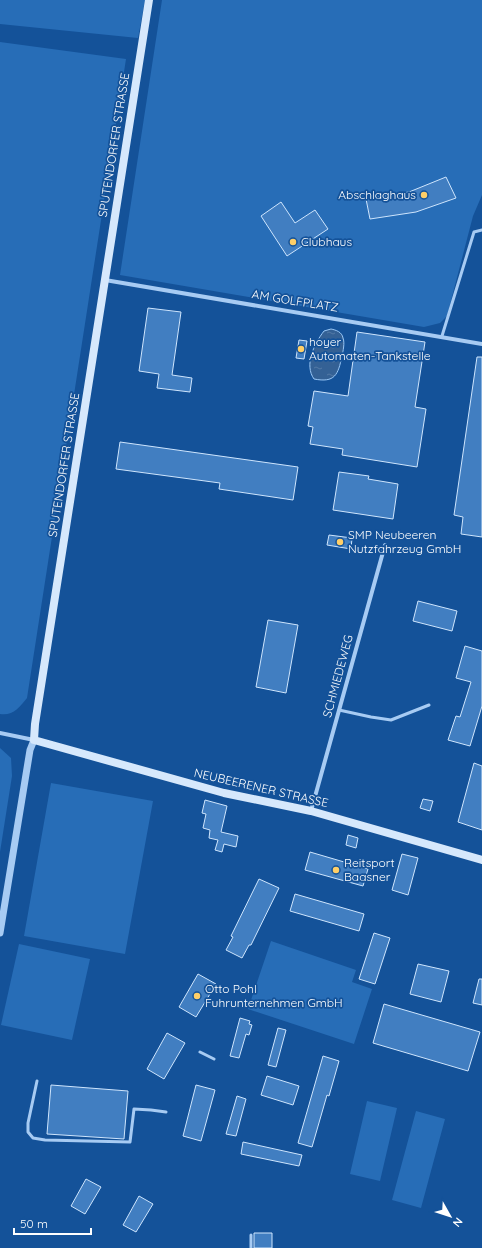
<svg xmlns="http://www.w3.org/2000/svg" width="482" height="1248" viewBox="0 0 482 1248" font-family="Quicksand,sans-serif">
<style>
.green{fill:#276db7}
.water{fill:url(#water-ripples);stroke:#99c7f6}
.building{fill:#417ec1;stroke:#cee5fd}
.lines{fill:none;stroke-linecap:round;stroke-linejoin:round}
.service{stroke:#a7cbf3;stroke-width:3}
.minor{stroke:#a7cbf3;stroke-width:4}
.tertiary{stroke:#a7cbf3;stroke-width:7}
.secondary{stroke:#d6e8fc;stroke-width:8}
.poi-dot{fill:#ffcf68;stroke:#145299;stroke-width:1.5}
.labels{text-anchor:middle;stroke-width:3.5;stroke-linejoin:round;paint-order:stroke}
.street-label{font-size:12px;fill:#fff;stroke:#145299}
.poi-label{font-size:12px;fill:#fff;stroke:#145299;text-anchor:start}
</style>
<defs>
<pattern id="water-ripples" width="26" height="14" patternUnits="userSpaceOnUse"><rect width="26" height="14" fill="#346195"/><path d="M2 4q2-2 4 0t4 0M15 11q2-2 4 0t4 0" fill="none" stroke="#5279a5"/></pattern>
</defs>
<rect width="100%" height="100%" fill="#145299"/>
<path class="green" d="M0,0h145l-7,38 -138,-14z
M162,0h320v195l-9,21 -26,100 -7,7 -16,4 -304,-52z
M0,42l126,17 -99,639c-8,10 -14,18 -27,16z
M0,748l11,10 1,18 -12,76z
M51,783l102,18 -28,153 -101,-18z
M271,941l85,29 -4,12 20,7 -18,55 -106,-35z
M19,944l71,15 -18,81 -71,-15z
M367,1101l30,7 -17,73 -30,-7z
M416,1111l29,8 -24,89 -29,-8z"/>
<path class="water" d="M331,329c5,1 11,3 12,9 2,5 0,13 -1,18 -4,19 -7,27 -28,23 -10,-14 0,-35 10,-48z"/>
<path class="building" d="M446,177l10,21 -40,14 -46,7 -4,-20 43,-7z
M281,202l14,21 20,-13 13,19 -41,27 -26,-40z
M148,308l33,4 -9,63 20,3 -2,14 -33,-4 2,-14 -20,-3z
M357,332l68,10 -10,65 11,2 -9,58 -75,-12 1,-6 -33,-5 3,-17 -5,-1 6,-35 34,5z
M299,340l8,1 -3,18 -8,-1z
M477,357h5v180l-21,-3 2,-17 -9,-2z
M120,442l178,25 -5,33 -74,-11 1,-6 -104,-14z
M339,472l30,4 -1,3 30,5 -5,35 -60,-9z
M329,535l23,3 -1,11 -24,-4z
M418,601l39,10 -5,20 -39,-10z
M268,620l30,5 -12,68 -30,-6z
M465,646l17,5v55l-12,40 -22,-6 8,-24 4,1 11,-35 -15,-4z
M474,763l8,3v64l-24,-8z
M423,799l10,2 -3,10 -10,-3z
M205,800l22,6 -6,26 17,4 -2,11 -12,-3 -2,8 -7,-2 3,-10 -9,-2 1,-8 -7,-2 3,-14 -4,-1z
M348,835l10,3 -2,10 -10,-3z
M310,852l58,17 -5,17 -58,-16z
M402,854l16,4 -10,37 -16,-5z
M259,879l20,9 -28,57h-2l-7,13 -16,-8 7,-13 -2,-1z
M295,894l69,20 -5,17 -69,-20z
M374,933l16,5 -15,46 -16,-5z
M418,964l31,7 -8,31 -31,-8z
M198,974l18,10 -20,33 -17,-10z
M479,979h3v26l-9,-2z
M384,1004l96,28 -12,39 -95,-28z
M240,1018l10,3 -1,3 3,1 -3,10 -3,-1 -7,24 -9,-2z
M278,1028l8,2 -10,37 -8,-2z
M167,1033l18,10 -21,36 -17,-10z
M323,1056l16,5 -10,35 -2,-1 -15,52 -14,-4z
M267,1076l32,10 -6,19 -32,-10z
M51,1085l77,6 -4,48 -77,-5z
M196,1085l19,5 -14,51 -18,-5z
M237,1096l9,3 -10,37 -10,-2z
M243,1142l59,13 -3,11 -58,-12z
M86,1179l15,8 -16,27 -14,-8z
M139,1196l14,8 -17,28 -13,-7z
M254,1233h18v15h-18z"/>
<g class="lines">
<path class="service" d="M442,336l32,-104 8,-2
M339,710l32,7 20,3 38,-15
M200,1052l14,7
M37,1081l-9,42v9l5,6 12,2 85,2 4,-33 17,1 15,2
M251,1248v-13"/>
<path class="minor" d="M105,280l377,64
M0,733l34,7
M311,811l74,-266"/>
<path class="tertiary" d="M0,933l30,-183 4,-10"/>
<path class="secondary" d="M149,0l-114,724 -1,16 190,53 87,18 171,49"/>
</g>
<g class="poi-dot">
<circle cx="424" cy="195" r="4"/>
<circle cx="293" cy="242" r="4"/>
<circle cx="301" cy="349" r="4"/>
<circle cx="340" cy="542" r="4"/>
<circle cx="336" cy="870" r="4"/>
<circle cx="197" cy="996" r="4"/>
</g>
<g class="labels">
<g class="street-label">
<text transform="translate(114 145) rotate(-81)" y="4">SPUTENDORFER STRASSE</text>
<text transform="translate(295 301) rotate(9)" y="4">AM GOLFPLATZ</text>
<text transform="translate(64 465) rotate(-81)" y="4">SPUTENDORFER STRASSE</text>
<text transform="translate(338 676) rotate(-75)" y="4">SCHMIEDEWEG</text>
<text transform="translate(261 788) rotate(13)" y="4">NEUBEERENER STRASSE</text>
</g>
<g class="poi-label">
<text x="416" y="199" text-anchor="end">Abschlaghaus</text>
<text x="301" y="246">Clubhaus</text>
<text x="309" y="346">hoyer<tspan x="309" dy="14">Automaten-Tankstelle</tspan></text>
<text x="348" y="539">SMP Neubeeren<tspan x="348" dy="14">Nutzfahrzeug GmbH</tspan></text>
<text x="344" y="867">Reitsport<tspan x="344" dy="14">Baasner</tspan></text>
<text x="205" y="993">Otto Pohl<tspan x="205" dy="14">Fuhrunternehmen GmbH</tspan></text>
</g>
</g>
<g transform="translate(450 1216) rotate(129)" stroke="#145299" stroke-width="3" paint-order="stroke">
<path d="M0-3L7 15L0 10L-7 15Z" fill="#ffffff"/>
<text y="-6" font-size="11" font-weight="bold" text-anchor="middle" fill="#ffffff">N</text>
</g>
<path d="M14 1228v6h77v-6" fill="none" stroke="#ffffff" stroke-width="2"/>
<text x="20" y="1228" font-size="12" fill="#ffffff" stroke="#145299" stroke-width="3" paint-order="stroke">50 m</text>
</svg>
